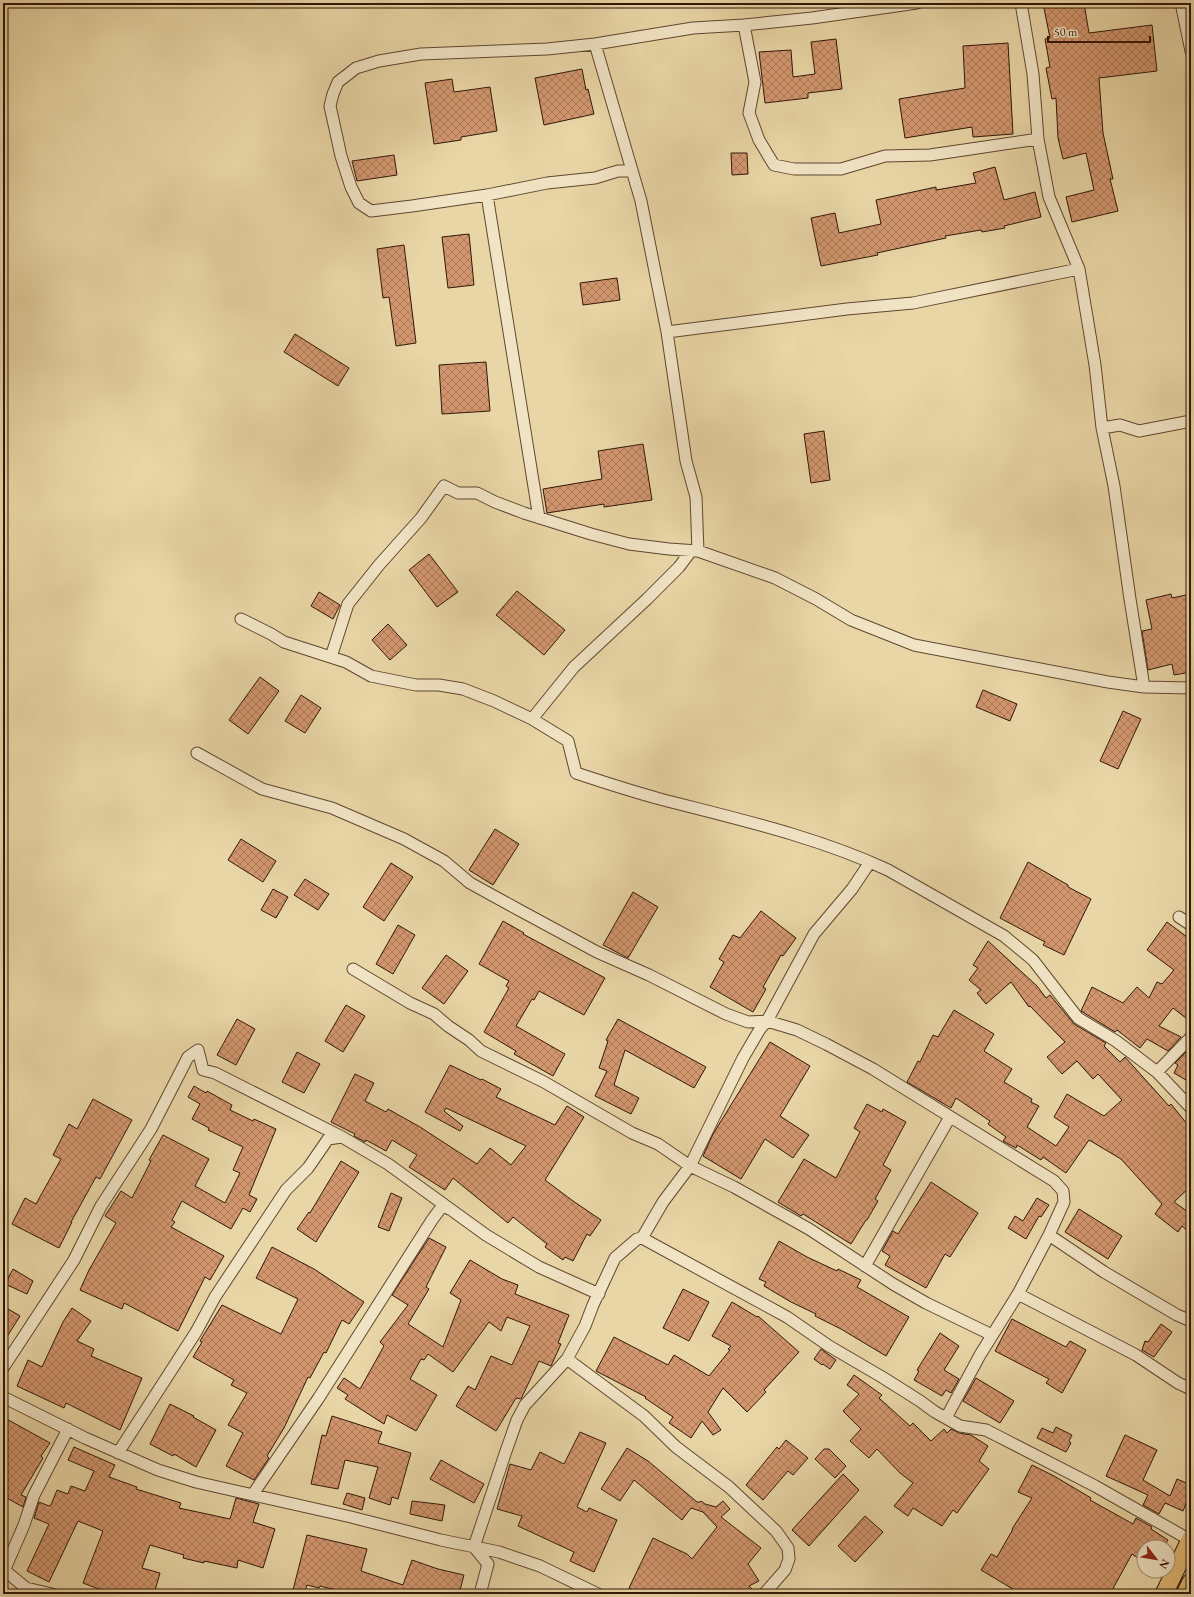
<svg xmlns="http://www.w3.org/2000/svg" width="1194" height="1597" viewBox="0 0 1194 1597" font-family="'EB Garamond',serif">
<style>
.building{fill:url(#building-cross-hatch);stroke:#311607}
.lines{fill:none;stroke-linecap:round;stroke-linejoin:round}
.street-casing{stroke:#5f462f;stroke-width:13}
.primary-casing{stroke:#311607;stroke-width:19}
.street{stroke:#f1e4c5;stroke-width:11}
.primary{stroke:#e4bb73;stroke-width:17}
</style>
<defs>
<pattern id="building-cross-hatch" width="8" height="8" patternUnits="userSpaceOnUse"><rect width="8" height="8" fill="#d3976f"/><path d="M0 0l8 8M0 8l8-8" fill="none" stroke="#ac7a59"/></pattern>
</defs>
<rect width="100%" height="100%" fill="#e9d6a6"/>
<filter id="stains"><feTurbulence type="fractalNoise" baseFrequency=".005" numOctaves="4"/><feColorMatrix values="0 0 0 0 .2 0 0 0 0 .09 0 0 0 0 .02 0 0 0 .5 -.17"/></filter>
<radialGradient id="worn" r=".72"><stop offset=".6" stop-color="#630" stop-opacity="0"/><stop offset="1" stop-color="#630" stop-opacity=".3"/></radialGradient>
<path class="building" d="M1043,3h41l5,30 63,-8 5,46 -58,7 4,55 10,46h-3l8,32 -46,11 -6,-25 28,-7 -8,-37 -23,6 -5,-21 -2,-40 -4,1 -6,-31 4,-1 -5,-28 5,-1z
M836,39l6,50 -34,4v5l-43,5 -6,-51 32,-2 2,27 22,-3 -4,-32z
M1008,43l5,91 -40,3 -1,-10 -67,11 -6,-39 66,-11 -2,-42z
M582,69l4,21 2,-1 6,25 -50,11 -9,-47z
M452,79l2,13 36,-5 7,44 -36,6v3l-27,4 -9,-61z
M731,153h16l1,21 -16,1z
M394,155l3,20 -40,6 -5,-20z
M995,167l9,33 31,-8 6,25 -37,9 1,2 -23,4 -1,-2 -36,6 1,2 -69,15 1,2 -57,11 -10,-48 24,-5 4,20 42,-9 -5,-24 60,-13v3l40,-7 -3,-10z
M469,234l5,51 -26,3 -6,-51z
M404,245l12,98 -20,3 -7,-49 -6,1 -6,-49z
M617,278l3,22 -37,5 -3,-22z
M295,334l54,34 -11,18 -54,-34z
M486,362l4,49 -48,3 -3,-49z
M824,431l6,49 -19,3 -7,-49z
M643,444l9,56 -48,7v-3l-57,9 -4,-24 59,-10 -4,-28z
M429,554l29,38 -21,15 -28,-37z
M517,591l48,39 -21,25 -48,-40z
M319,592l21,13 -7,14 -22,-13z
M1171,594l1,4 19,-4v78l-17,3 -2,-11 -24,6 -6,-39 10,-2 -6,-29z
M388,624l19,21 -17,15 -18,-20z
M260,677l19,14 -31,43 -19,-14z
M983,690l34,14 -7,17 -34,-14z
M301,695l20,13 -16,25 -20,-12z
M1123,711l18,8 -23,50 -18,-8z
M495,829l24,15 -26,41 -24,-15z
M241,839l35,22 -13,21 -35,-22z
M1028,862l40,23v2l23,12 -27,56 -21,-10 2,-3 -45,-24z
M391,863l22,14 -29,44 -21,-14z
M305,879l24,15 -11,16 -24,-15z
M273,889l15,8 -12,21 -15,-8z
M633,892l25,15 -30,51 -25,-13z
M761,911l35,27 -13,18 -2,-1 -18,32 3,2 -13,23 -43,-25 14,-25 -5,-3 14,-24 7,3z
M503,921l21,12 -1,1 82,44 -21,37 -45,-24 -5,9 -2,-1 -16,27 49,28 -12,22 -39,-22 2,-3 -32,-19 25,-44 -3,-2 3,-5 -30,-17z
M1167,922l24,18v82l-18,-14 -14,18 22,11 -13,14 -21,-12 -7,9 -23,-18 -2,2 -34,-21 11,-24 31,16 14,-16 12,11 8,-16 5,2 12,-14 -27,-20z
M398,925l17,10 -22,39 -17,-10z
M988,941l49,45 9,12 4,-3 24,29 32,19 -2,3 16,16 5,-5 44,49 2,-2 20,25v57l-17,16 17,12v20l-9,-8 -4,6 -23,-18 7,-10 -41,-45 -32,-19 -23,33 -23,-16 -2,3 -24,-15 -1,3 -13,-7 3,-4 -18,-13 2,-3 -34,-23 -5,10 -44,-26 11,-21 2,1 13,-27 5,2 16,-27 40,24 -10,17 28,18 -8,13 28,17 -1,3 8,4 -12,21 29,19 13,-19 -15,-10 13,-23 37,22 18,-16 -24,-26 -5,5 -16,-18 -15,13 -15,-17 18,-15 -35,-36 -1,1 -18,-25 -25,22 -9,-11 4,-3 -12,-10 9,-12 -5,-3z
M446,955l22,16 -24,33 -22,-16z
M346,1005l19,11 -22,36 -18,-11z
M237,1019l18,10 -19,36 -19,-10z
M618,1019l88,48 -12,21 -69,-38 -11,35 25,13 -8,16 -36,-18 12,-25 -8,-3 9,-27 -2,-1z
M770,1042l40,24 -30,50 29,19 -16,23 -28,-19 -24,40 -38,-23 10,-22z
M1189,1049h2v34l-17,-10 4,-8 -3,-2z
M297,1052l23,12 -16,29 -22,-11z
M450,1065l31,15 1,-1 19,10 -5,8 59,28 12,-19 17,11 -39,63 28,21 28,19 -11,16 -3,-2 -14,27 -8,-4 -2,3 -18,-13 2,-3 -34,-27 -5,6 -55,-45 -8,12 -36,-23 8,-12 -25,-15 -6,11 -20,-11 -1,2 -11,-6 1,-2 -24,-12 24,-48 19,9 -9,18 21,11 2,-3 32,18 57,37 13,-16 21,17 15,-19 -80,-38 -2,3 19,15 -3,5 -35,-19z
M194,1086l12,7 1,-2 25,14 -2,5 23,11 1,-2 22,10 -27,66 8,4 -7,13 -7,-4 -12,21 -49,-28 -10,19 3,2 -4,5 53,29 -14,24 -5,-3 -27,54 -54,-28 -2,6 -42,-19 9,-20 27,-47 -11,-7 16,-25 11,7 19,-37 -2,-1 14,-25 46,24 -14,27 30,17 15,-30 -7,-3 10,-23 -35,-17 1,-2 -17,-9 8,-15 -12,-7z
M93,1099l39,21 -32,59 -4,-2 -25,45h1l-13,26 -47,-24 13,-26 11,6 25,-45 -8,-4 16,-31 8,5z
M867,1104l15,8 1,-3 23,13 -23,43 8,5 -16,29 3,2 -11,19h-1l-15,24 -48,-30 -2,2 -23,-14 26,-43 32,19 24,-46 -6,-4z
M341,1161l18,11 -43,70 -19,-13 12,-17 1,1z
M931,1182l47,31 -28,44 -5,-3 -19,34 -41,-23 5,-9 -8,-5 11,-20 5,3z
M391,1193l11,5 -13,33 -11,-4z
M1037,1198l12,7 -8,12 -2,-1 -13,23 -18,-11 7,-12 8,5z
M1079,1209l43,27 -14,23 -43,-27z
M429,1238l17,9 -20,40 3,2 -21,35 35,23 18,-47 -11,-7 20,-33 32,19 16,6 -3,9 54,21 -11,28 3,1 -10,22 -12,-5 -18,38 -5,-1 -20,33 -40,-25 12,-20 7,4 16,-34 21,9 18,-39 -23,-9 -6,14 -12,-9 -36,50 -25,-18 -4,6 -3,-1 -11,20 27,16 -21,36 -29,-16 -3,9 -39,-25 3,-4 -11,-7 7,-10 16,11 24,-43 -4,-4 28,-37 -16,-10z
M779,1241l28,16 30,14 1,-2 23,11 -4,7 52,30 -23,39 -45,-27 -26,-13 1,-2 -25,-12 -27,-16 2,-4 -7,-3z
M272,1247l42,22 50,33 -15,22 -7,-4 -16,33 -2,-1 -14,26 -2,-1 -24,51 -17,28 2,2 -15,22 -28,-14 17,-33 -15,-8 19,-32 -16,-8 3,-5 -41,-23 9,-15 -2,-1 22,-36 59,29 17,-35 -42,-21z
M13,1269l20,12 -6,13 -22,-10z
M683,1289l26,13 -20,39 -26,-13z
M732,1302l25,15 1,-1 41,36 -35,38 2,2 -19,20 -24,-24 -15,24 13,18 -8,5 -11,-14 -11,17 -22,-15 4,-6 -28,-19 1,-1 -50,-26 18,-34 54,28 6,-10 35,21 21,-26 -2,-1 3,-3 -19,-10z
M3,1306l17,10 -17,27z
M72,1308l19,13 -14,20 17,8 -3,7 51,22 -22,52 -54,-27 -2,5 -47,-22 11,-26 14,7 21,-45z
M1012,1319l54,28 4,-6 16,9 -24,43 -16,-10 3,-4 -54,-28z
M1161,1324l11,8 -18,25 -12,-7 3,-9 3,1z
M940,1333l19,13 -15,24 15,9 -8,14 -5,-3 -4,6 -28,-16 5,-9 -2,-1z
M821,1349l15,11 -6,9 -7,-5 -1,1 -8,-6z
M854,1375l28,20 -3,3 31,28 3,-3 18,18 13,-12 3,4 4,-4 8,4 12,2 17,11 -9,15 10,8 -32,44 -4,-3 -11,16 -29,-18 -5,8 -14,-10 19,-23 -13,-10 -23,-24 -8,9 -19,-17 11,-12 -18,-18 16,-17 -12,-9z
M976,1378l38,23 -14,22 -37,-22z
M170,1404l24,12 -1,1 23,13 -20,37 -22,-13 -1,2 -23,-12z
M332,1416l50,16 -4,11 33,10 -13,46 -6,-2 -2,8 -21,-7 9,-31 -33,-7 -7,29 -27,-5 11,-49 4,1z
M3,1417l47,26 -9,13 2,2 -22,37 5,2 -3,10 -20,-11z
M1056,1427l16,8 -3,6 2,2 -5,9 -29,-14 5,-10 11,5z
M580,1432l26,11 -29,64 10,5 2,-4 28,12 -23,52 -24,-11 4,-9 -56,-26 4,-10 -25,-7 13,-45 21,6 9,-18 24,12z
M1125,1435l32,15 -14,30 27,16 7,-17 14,6v7l-8,19 -18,-8 -6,11 -16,-9 5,-10 -42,-19z
M786,1440l22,18 -15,17 -5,-4 -25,29 -17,-15 31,-38 2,2z
M74,1447l41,18 -6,12 28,10 -1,2 45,14 -2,5 51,11 6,-21 23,6 -6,18 22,7 -12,39 -25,-8 -1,8 -33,-7v2l-21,-5 1,-3 -34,-10 -8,23 18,5 -6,21h-42l-29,-11 20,-52 -25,-10 -29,61 -22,-11 22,-47 -15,-6 5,-16 10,4 2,-1 6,-15 11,4 3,-8 14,5 9,-20 -26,-11z
M627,1448l21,13 49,41h3l1,-1 4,3 11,3 7,-6 7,8 -9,8 40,31 -13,16 11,17 -10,5 8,8h-116l-12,-6 24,-50 34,16 5,5 25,-32 -14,-15 -12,-4 -9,12 -48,-40 -14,21 -19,-12z
M824,1449h5l17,17 -11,12 -20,-19z
M441,1460l43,24 -10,19 -44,-24z
M1032,1465l22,11 37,22 -1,2 43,24 3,-6 16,9 -1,2 17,11 -4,7h-20v15l-12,-8 -22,40h-89l-40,-24 10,-16 6,3 16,-28h-1l20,-31 -14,-6z
M843,1474l16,16 -50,56 -17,-16z
M347,1493l18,5 -3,12 -19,-6z
M412,1501l33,4 -3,16 -32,-7z
M865,1516l18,16 -28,30 -17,-16z
M307,1535l60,14 -6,22 42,14 9,-25 26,9 26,6 -5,19h-107l-32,-8 -1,2 -12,-3 -3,9h-12z"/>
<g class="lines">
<defs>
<path id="street" d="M1021,3l12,71 5,65 11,58 30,72 16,96 7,63 12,58 16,113 14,88
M1181,3l10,48
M744,25l11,57 -6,31 10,27 15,25 20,4h47l44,-13 45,-1 108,-16
M632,171h-14l-23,7 -48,5 -60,12 -75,11 -41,5 -12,-8 -8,-16 -10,-31 -11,-50 3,-12 5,-12 18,-14 23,-7 42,-7 126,-5 48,-5 98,-16 51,-3 68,-7 105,-15
M487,195l52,323
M667,332l180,-23 66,-6 166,-34
M1102,428l18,-3 19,6 52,-10
M241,619l30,15 13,8 62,20 25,14 45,9h23l24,4 31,12 38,18 36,22 8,32c27,9 55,18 84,26 77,20 155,37 228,71l116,66 29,24 45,58 38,23 41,31 34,36
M331,657l17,-53 31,-39 42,-47 23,-32 14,7h19l18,9 29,11 67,21 38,10 40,5 29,2 77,27 41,21 35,21 63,25 194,37 36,5 47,1
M532,719l42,-52 73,-68 32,-32 12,-16h7l-2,-54 -10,-36 -19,-129 -26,-131 -46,-157
M197,753l65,36 70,19 72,31 40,22 26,22 51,28 76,41 52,23 77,39 22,8 19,-1 30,9 29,14 47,25 181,112 9,10 1,11 -15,33 -31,59 -38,61 -34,63
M1179,917l12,8
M353,969l57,34 24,11 14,12 21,14 12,11 63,31 88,51 26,11 32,22 44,21 75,42 84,55 33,19 66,32
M1157,1072l34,-35
M1049,1235l55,37 73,43 14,6
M642,1238l145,79 42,29 53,31 38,24 15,11 25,14 26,4 109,56 95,54
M865,1266l85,-149
M1018,1294l118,61 42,28 13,6
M567,1359l77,57 32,31 53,40 47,44 12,17 1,11 -4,11 -21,24
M3,1368l71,-108 27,-54 50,-77 37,-72 10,-7 5,20 12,3 127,64 46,27 98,71 53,32 60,27
M3,1397l82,41 73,32 38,12 155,35 90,23 58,12 41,14 58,28
M118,1453l78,-121 19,-35 71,-107 22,-22 20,-29 14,-2
M253,1494l65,-95 114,-179 11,-15 6,4
M3,1569l23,19 26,6
M4,1571l20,-46 10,-30 34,-66
M480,1594l8,-30 -14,-17 31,-93 12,-34 8,-15 42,-46 18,-33 8,-21 22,-47 22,-19 5,-1 21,-36 27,-36 53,-108 17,-29 7,-8 47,-87 38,-45 18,-27"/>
<path id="primary" d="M1164,1594l27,-56
M1185,1594l6,-12"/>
</defs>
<use href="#street" class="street-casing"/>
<use href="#primary" class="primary-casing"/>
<use href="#street" class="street"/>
<use href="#primary" class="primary"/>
</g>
<rect width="1194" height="1597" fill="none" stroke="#e9d6a6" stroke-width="16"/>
<rect x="4" y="4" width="1186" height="1589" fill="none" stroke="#311607" stroke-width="2"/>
<rect x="8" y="8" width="1178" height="1581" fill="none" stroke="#311607"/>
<g transform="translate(1156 1559) rotate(121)"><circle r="19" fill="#f1e4c5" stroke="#a49279"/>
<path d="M0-3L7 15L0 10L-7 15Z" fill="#8f2418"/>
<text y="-6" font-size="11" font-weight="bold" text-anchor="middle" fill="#311607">N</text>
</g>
<path d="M1048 36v6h102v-6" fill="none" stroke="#311607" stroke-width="2"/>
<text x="1054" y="36" font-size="12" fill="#311607" stroke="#f1e4c5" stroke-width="3" paint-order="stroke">50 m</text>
<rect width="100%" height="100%" filter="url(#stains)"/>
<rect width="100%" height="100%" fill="url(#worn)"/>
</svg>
